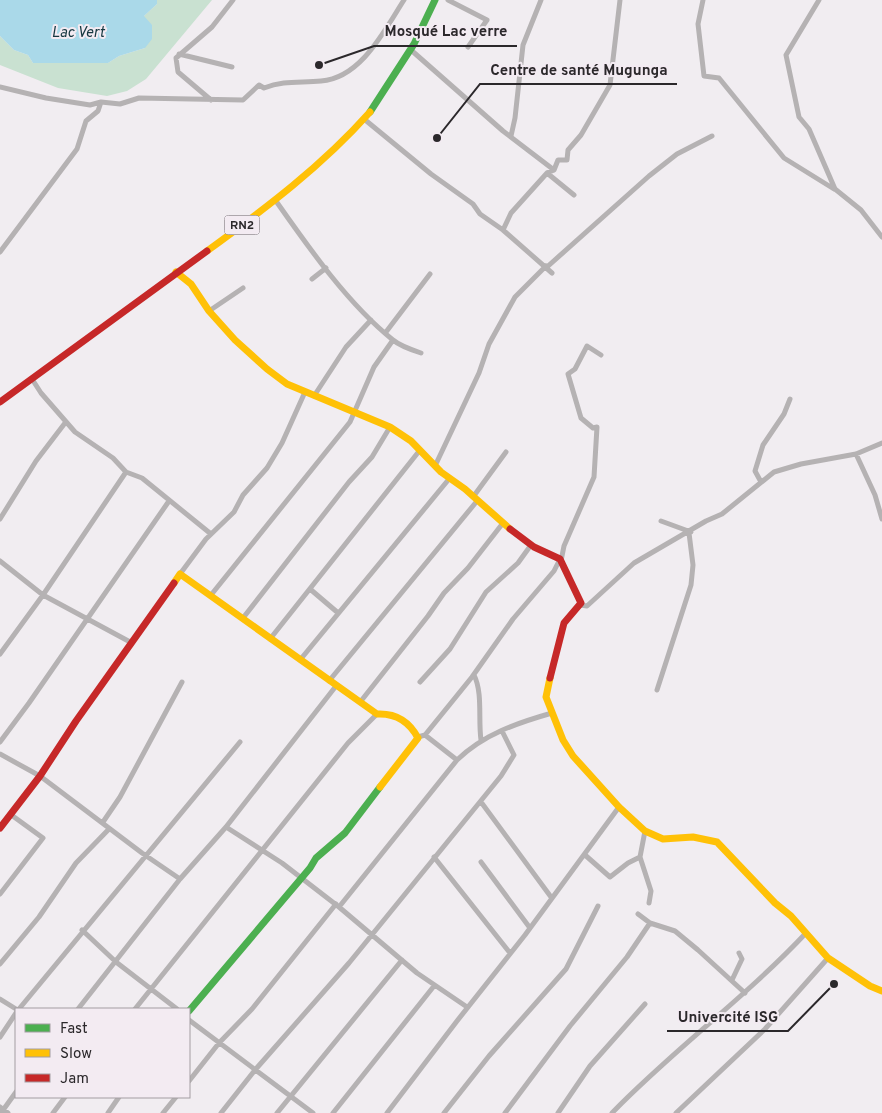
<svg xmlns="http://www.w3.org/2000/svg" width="882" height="1113" viewBox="0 0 882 1113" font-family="Overpass,sans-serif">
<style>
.green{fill:#c9e1d1}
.water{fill:#aad9e9}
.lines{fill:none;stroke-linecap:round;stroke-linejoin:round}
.street{stroke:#b5b2b3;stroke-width:5}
.fast{stroke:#4caf50;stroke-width:7}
.slow{stroke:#ffc107;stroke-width:7}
.jam{stroke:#c62828;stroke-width:7}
.labels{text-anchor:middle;stroke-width:4;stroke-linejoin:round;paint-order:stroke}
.shield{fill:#f3ebf2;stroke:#676267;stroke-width:1}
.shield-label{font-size:12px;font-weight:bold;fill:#2b282b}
.water-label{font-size:15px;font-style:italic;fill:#153740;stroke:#f3ebf2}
.leader{fill:none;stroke:#2b282b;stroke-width:2}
.callout-dot{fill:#2b282b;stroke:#f3ebf2;stroke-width:2}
.callout-label{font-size:15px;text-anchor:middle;font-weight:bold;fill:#2b282b;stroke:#f3ebf2;stroke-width:4;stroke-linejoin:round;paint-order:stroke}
</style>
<rect width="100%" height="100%" fill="#f1edf1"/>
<path class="green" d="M157,0h55l-66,79 -19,12 -20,5 -49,-8 -58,-23v-29l14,14 14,5 5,8h75l11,-7 26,-8 -1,-32 13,-12z"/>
<path class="water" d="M0,0h157v4l-13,12 8,9v14l-7,9 -26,8 -11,7h-75l-5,-8 -14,-5 -14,-14z"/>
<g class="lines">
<path class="street" d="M448,0l39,20 -19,27
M703,0l-5,24 6,52 15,2 65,80 50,31
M819,0l-33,55 13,62 10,12 26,60 26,21 21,27
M411,50l92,81 51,39
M179,54l53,13
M0,87l46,11 44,7 11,-3 19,2 19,-6 104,2 16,-15 5,3c20,-8 36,-5 57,-7 40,-3 63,-50 83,-81
M211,100l-33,-28 -2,-14 36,-31 21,-27
M364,119l67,55 42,30 7,10 23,16 49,43
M511,136l4,-18 8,-73 18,-45
M547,173l27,22
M276,201c33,47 72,103 117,139 7,6 19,10 28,13
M503,230l8,-17 36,-40 7,-3 4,-10h9l1,-10 13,-15 29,-50 10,-85
M0,252l77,-103 9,-28 12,-10 3,-9
M547,267l102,-91 28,-22 35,-18
M312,279l14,-11
M209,311l34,-23
M386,332l44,-58
M32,379l9,14 34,39 38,26 13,14 16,6 69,56
M314,396l32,-49 25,-27
M856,454l19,41 7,24
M435,466l44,-93 10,-29 26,-47 31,-31
M761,482l-6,-11 8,-26 21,-31 6,-15
M473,497l33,-45
M0,519l36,-58 29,-38
M661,521l30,11
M0,561l43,34 89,48
M561,561l3,-15 30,-69 3,-50 -4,1 -12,-10 -13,-44 7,-5 12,-23 14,9
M180,574l26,-35 28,-27 9,-17 24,-27 15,-25 23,-51
M310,589l27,23
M211,595l139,-173 24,-55 19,-27
M580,605l7,1 47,-43 72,-42 16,-7 52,-42 27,-8 55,-10 26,-11
M243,618l106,-136 23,-25 18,-30
M270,639l150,-189
M0,654l43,-59 83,-123
M300,660l149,-181
M474,675c9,18 4,44 7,65
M329,681l148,-180
M420,682l30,-33 36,-57 32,-29 13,-18
M657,690l34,-105 2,-20 -4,-32
M361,701l67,-85 16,-23 24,-25 35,-45
M425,735l32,25
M418,737l7,-2 47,-58 41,-58 41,-48 6,-12
M0,742l29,-39 140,-202
M0,754l40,22 102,77 38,26 46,-52 110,-141
M481,802l70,95
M103,822l17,-25 62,-115
M226,827l56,36 57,44 78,66 50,34
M645,831l-5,26 11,34 -2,12
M585,855l25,22 18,-14 12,-6
M434,857l76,96
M481,862l49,66
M0,894l43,-56 -33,-24
M339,907l118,-147c27,-26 60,-37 95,-47
M638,914l12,9 25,8 23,19 47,43
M82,930l34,32 61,47
M0,964l39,-47 37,-54 33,-34
M732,980l10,-21 -3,-6
M0,999l16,10
M19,1009l221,-267
M78,1009l102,-130
M135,1009l213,-266 29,-29
M189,1020l124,93
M0,1037l16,-24
M189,1081l30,-38 33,-34 84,-105
M0,1107l8,6
M1,1113l15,-21
M53,1113l12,-16
M108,1113l11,-16
M163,1113l13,-16
M221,1113l34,-43 94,-107 152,-187 13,-21 -12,-24
M277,1113l125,-153
M333,1113l101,-127
M387,1113l70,-92 68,-86 94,-128
M444,1113l45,-57 77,-87 32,-63
M505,1113l65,-87 57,-69 23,-34
M558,1113l32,-47 55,-62
M612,1113c61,-63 134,-116 194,-180
M676,1113l89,-84 63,-71"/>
<path class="fast" d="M370,112l44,-68 21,-44
M189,1011l121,-143 6,-10 29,-25 35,-46"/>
<path class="slow" d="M207,251c59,-43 115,-85 163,-139
M176,272l15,12 18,27 26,29 32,29 20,15 103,43 21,14 30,31 24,17 45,40
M174,583l6,-9 197,140c19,-1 32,7 41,24l-38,49
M550,678l-4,19 17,43 10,16 46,51 26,24 18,8 30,-2 24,5 58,61 16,13 37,42 42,28 12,5"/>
<path class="jam" d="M0,402l207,-151
M510,529l24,18 26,12 21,44 -17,20 -14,55
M0,828l40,-52 36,-55 98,-138"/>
</g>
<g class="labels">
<rect class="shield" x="224.5" y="215.5" width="35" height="19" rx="4"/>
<g class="shield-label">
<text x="242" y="229">RN2</text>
</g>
<g class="water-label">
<text x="78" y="37">Lac Vert</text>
</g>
</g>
<path class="leader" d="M319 65L374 46H517M437 138L480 84H677M834 984L788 1031H667"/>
<g class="callout-dot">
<circle cx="319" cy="65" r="5"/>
<circle cx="437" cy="138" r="5"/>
<circle cx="834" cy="984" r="5"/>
</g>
<g class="callout-label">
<text x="446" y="36">Mosqué Lac verre</text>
<text x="579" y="75">Centre de santé Mugunga</text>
<text x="728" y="1022">Univercité ISG</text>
</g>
<rect x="15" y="1008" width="175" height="90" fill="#f3ebf2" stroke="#a39da2"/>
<rect x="25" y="1024" width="25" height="8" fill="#4caf50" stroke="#a39da2"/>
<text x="60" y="1033" font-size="15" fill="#2b282b">Fast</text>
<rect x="25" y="1049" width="25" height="8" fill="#ffc107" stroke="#a39da2"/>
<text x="60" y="1058" font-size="15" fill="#2b282b">Slow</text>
<rect x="25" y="1074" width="25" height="8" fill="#c62828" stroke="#a39da2"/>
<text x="60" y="1083" font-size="15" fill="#2b282b">Jam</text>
</svg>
